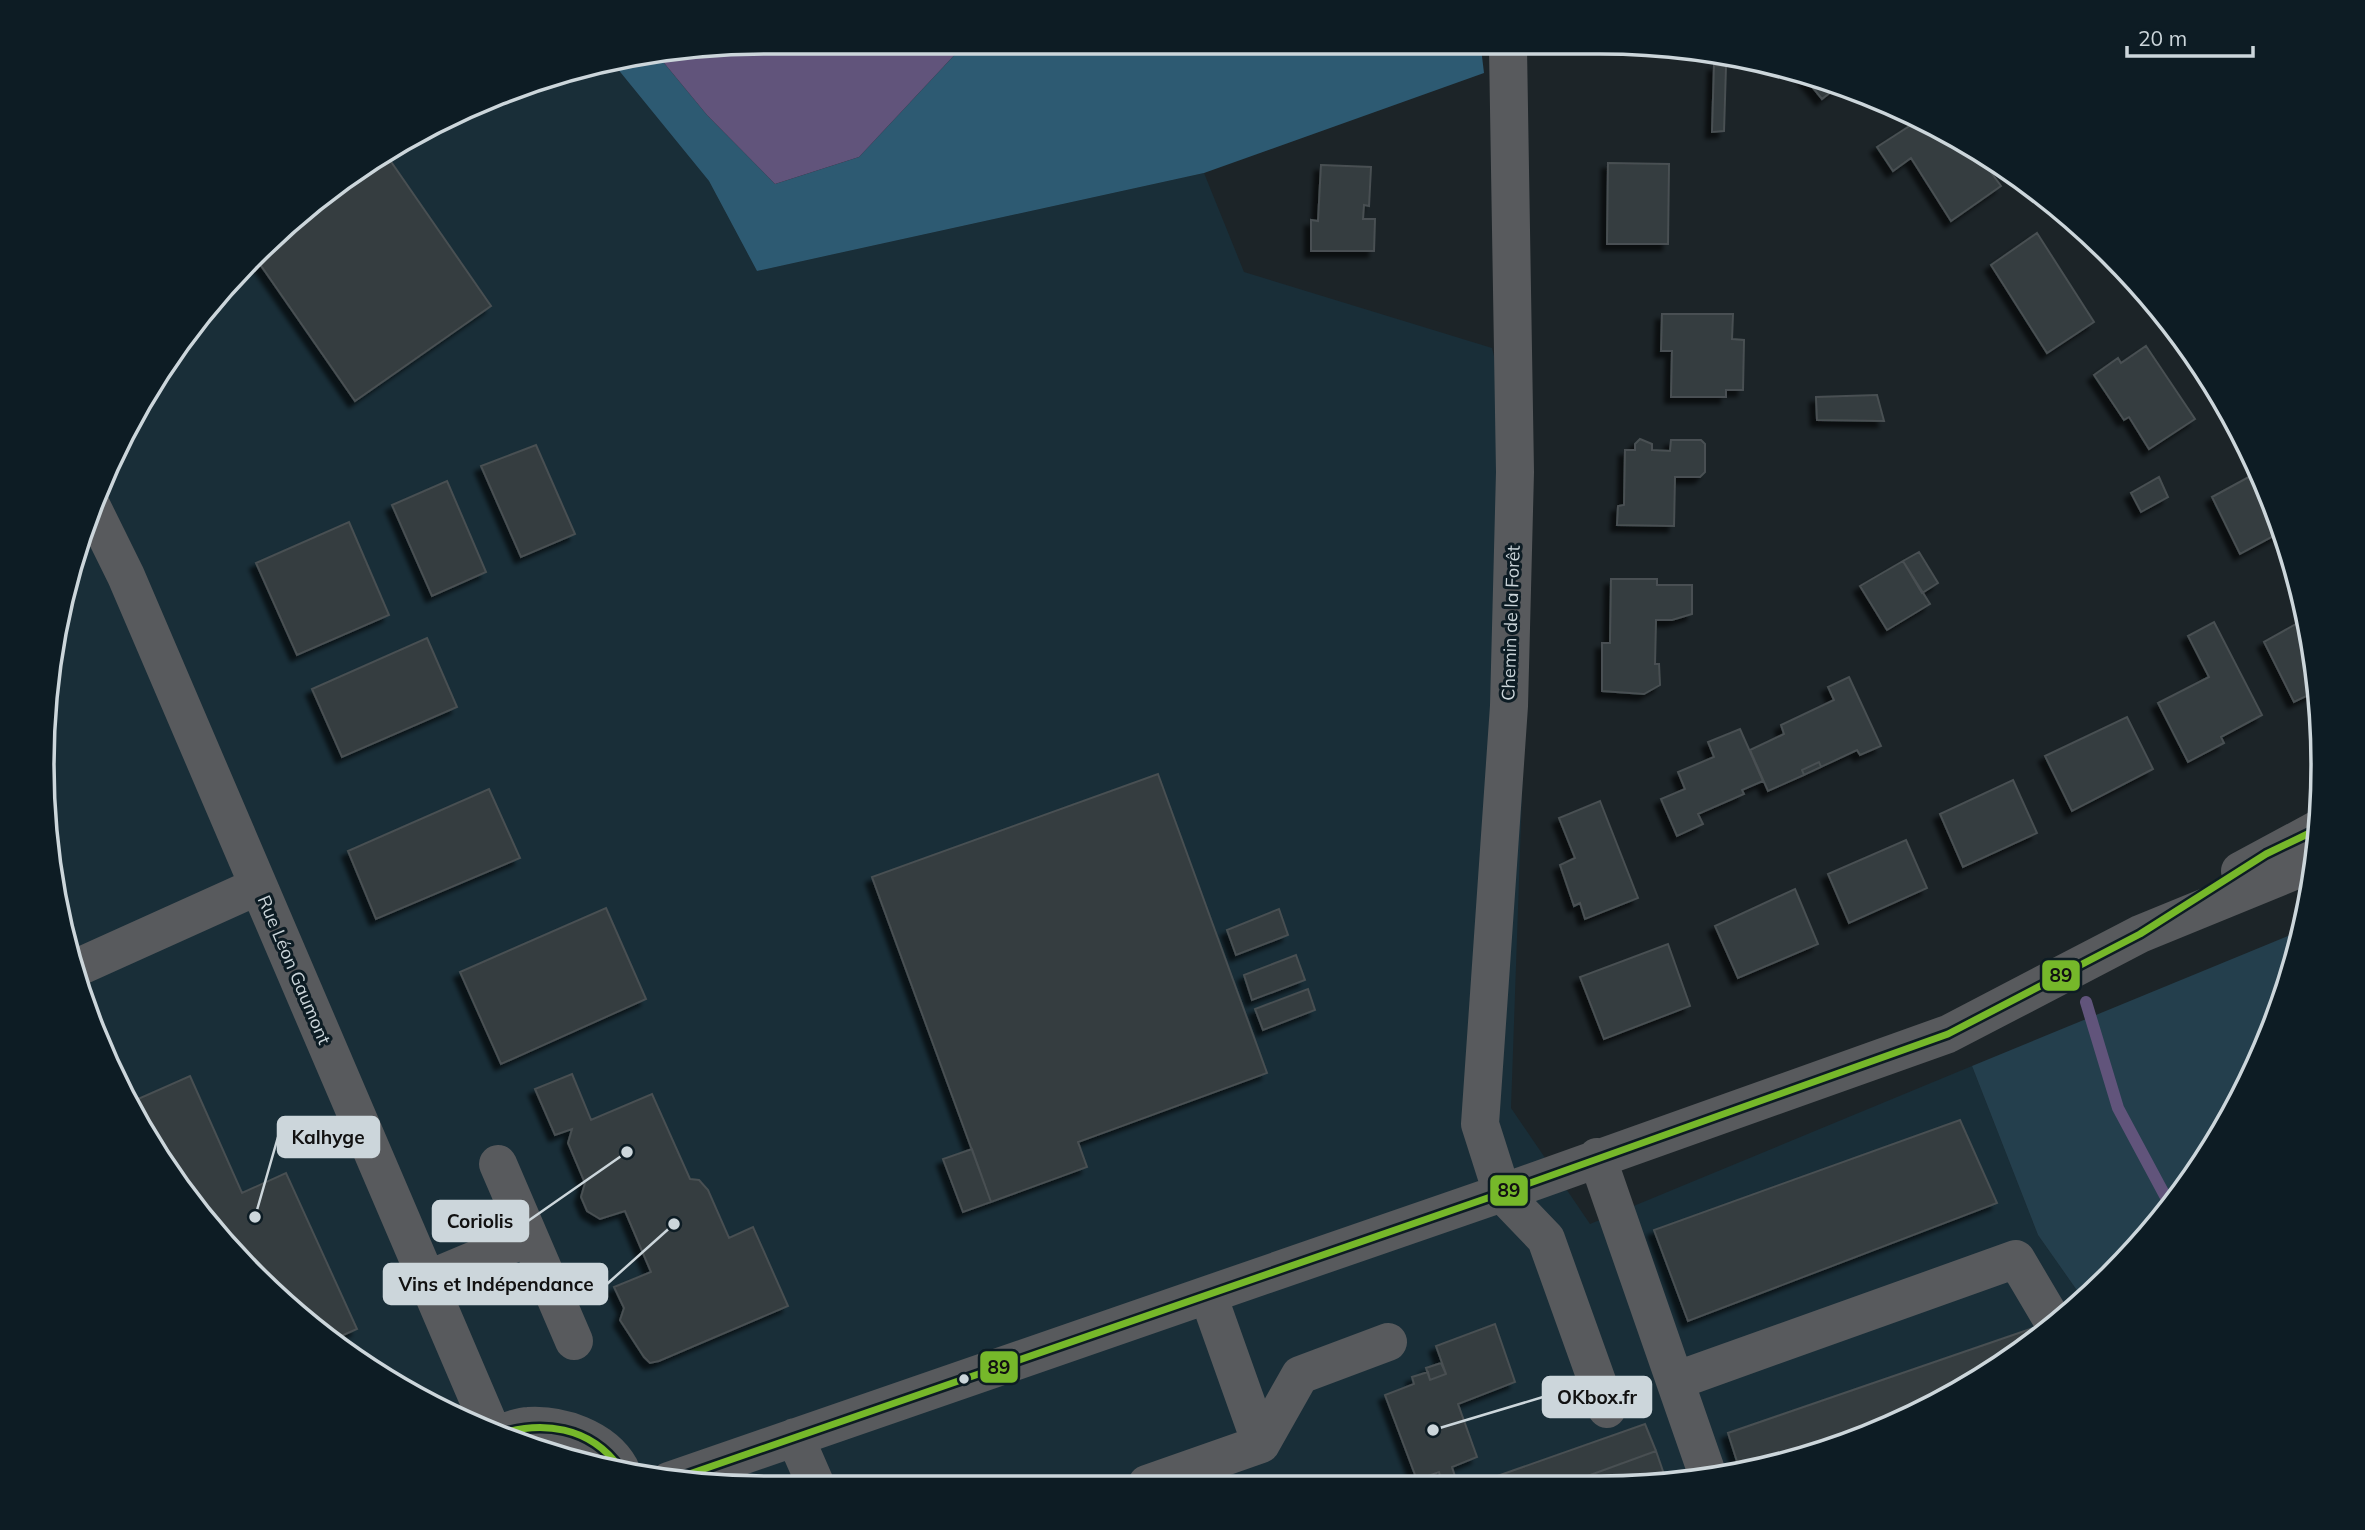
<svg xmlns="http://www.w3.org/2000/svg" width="2365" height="1530" viewBox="0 0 2365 1530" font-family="Mulish,sans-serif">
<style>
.built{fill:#192e38}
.green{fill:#243f4d}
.forest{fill:#2d5a72}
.water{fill:#61547b}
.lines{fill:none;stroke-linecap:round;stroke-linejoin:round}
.stream{stroke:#61547b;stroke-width:12}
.building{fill:#353c3f;stroke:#485052;stroke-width:2;filter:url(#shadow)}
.minor{stroke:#585a5d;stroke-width:38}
.bus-1-casing{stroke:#0d1c24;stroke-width:12}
.bus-1{stroke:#76b82a;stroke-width:7}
.bus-dot{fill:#ccd6db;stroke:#0d1c24;stroke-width:2.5}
.labels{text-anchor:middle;stroke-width:6;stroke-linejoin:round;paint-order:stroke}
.street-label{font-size:18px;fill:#ccd6db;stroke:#0d1c24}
.rim{fill:none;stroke:#ccd6db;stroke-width:3.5}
.leader{fill:none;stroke:#ccd6db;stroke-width:2.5}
.callout-dot{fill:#ccd6db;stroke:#0d1c24;stroke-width:2.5}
.callout{fill:#ccd6db;stroke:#ccd6db;stroke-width:2.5}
.callout-label{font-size:19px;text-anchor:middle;font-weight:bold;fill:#111}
.line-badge{stroke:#0d1c24;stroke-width:2.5}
.pale-badge-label{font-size:19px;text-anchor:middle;font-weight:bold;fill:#111}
</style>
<defs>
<filter id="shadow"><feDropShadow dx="-6" dy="6" stdDeviation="2" flood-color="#0009"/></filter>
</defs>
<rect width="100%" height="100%" fill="#1c2428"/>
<path class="built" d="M612,62l97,119 48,90 447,-98 40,99 248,76 40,163 -21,597 79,116 382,-158 66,169 45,64 -43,39 -120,75 -132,50 -141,23 -976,-4 -183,-49 -85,-42 -114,-82 -68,-68 -82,-114 -72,-175 -23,-139v-95l37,-186 58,-128 53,-79 96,-103 75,-58 170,-84z"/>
<path class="green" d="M2300,931l-15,66 -59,129 -82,115 -61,58 -45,-64 -66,-169z"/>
<path class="forest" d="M961,48h520l3,25 -280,100 -447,98 -48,-90 -97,-119 43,-10 52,63 68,69 84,-27z"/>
<path class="water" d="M670,48h291l-102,109 -84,27 -68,-69 -52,-63z"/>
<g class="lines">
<path class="stream" d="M2086,1002l32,106 52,97"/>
</g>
<path class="building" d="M1714,65l12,1 -2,65 -12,1z
M1801,73l31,7 9,4 -19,15z
M1922,118l21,18 3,-2 34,23 21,29 -50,35 -40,-63 -18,13 -16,-24z
M385,153l106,153 -136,95 -100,-144 33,-35 75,-58z
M1608,163l61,1 -1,80h-61z
M1321,165l50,2 -2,39 -5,-1 -1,14h12l-1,32h-63v-31l7,1z
M2037,233l57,89 -47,31 -56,-88z
M1662,314h71l-1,25 12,1 -1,50h-17v7h-55l1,-46h-11z
M2146,346l49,73 -46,30 -20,-32 -5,3 -30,-45 24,-17 3,5z
M1877,395l7,26 -67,-1 -1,-23z
M1640,439l12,5v6l18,1 1,-11h30l4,4v28l-5,5h-25l-1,49 -57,-1 1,-19 6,-1 1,-55h10v-6z
M536,445l39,89 -54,23 -40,-91z
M2258,472l23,60 -41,22 -28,-57z
M2159,477l9,20 -27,15 -10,-19z
M447,481l39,91 -54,24 -40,-91z
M349,522l40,93 -92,40 -41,-92z
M1919,552l19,31 -16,10 -19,-32z
M1903,561l27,43 -43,26 -27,-44z
M1611,579h46v6h35v29l-20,6h-16l-1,44h4l1,21 -16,9 -42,-3v-48h8z
M2305,619l12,72 -23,11 -30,-60z
M2214,622l48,93 -41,22 3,6 -36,19 -30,-59 51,-26 -21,-41z
M427,638l30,69 -115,50 -30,-68z
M1849,677l32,69 -21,9 -3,-5 -36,17 -2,-5 -17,8 2,5 -36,16 -18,-41 34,-16 -3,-9 53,-25 -6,-13z
M2127,717l26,52 -81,42 -27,-55z
M1740,729l23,52 -21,9 2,4 -46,20 5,10 -26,12 -16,-37 24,-10 -7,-17 36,-15 -6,-15z
M1819,762l2,5 -17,8 -2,-5z
M1158,774l109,299 -189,69 9,25 -96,35 -119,-325z
M2013,780l24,53 -74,34 -23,-53z
M489,789l31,69 -144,61 -28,-68z
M1600,801l38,97 -53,21 -5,-16 -6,3 -14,-41 15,-7 -16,-40z
M1906,840l21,48 -78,35 -21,-49z
M1795,889l23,55 -80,34 -23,-52z
M606,908l40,91 -145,65 -41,-92z
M1279,909l9,26 -52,20 -9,-25z
M1668,944l22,62 -86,33 -24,-62z
M1296,955l9,25 -53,20 -8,-25z
M1308,989l7,21 -52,20 -8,-21z
M572,1074l19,46 61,-26 38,85 9,1 9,10 21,48 24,-11 35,79 -129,55 -9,2 -6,-6 -24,-37 4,-12 -10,-21 37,-15 -26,-61 -25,8 -13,-8 -6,-14 4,-14 -17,-40 4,-14 -17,6 -20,-46z
M190,1076l52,117 44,-20 71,156 -25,11 -43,-31 -68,-68 -82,-114 -10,-24z
M1960,1120l37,83 -309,118 -34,-91z
M972,1149l19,53 -28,10 -20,-53z
M1495,1324l20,58 -57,22 19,53 -25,10 6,19h-15l-4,-14 -22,8 -32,-85 29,-11 -2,-7 16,-5 2,8 16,-6 -10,-28z
M2045,1324l4,6 -9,8 -120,75 -132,50 -48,8 -12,-38z
M1441,1363l5,11 -16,6 -4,-12z
M1645,1424l11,27 -96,35h-91z
M1656,1451l11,32 -20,3h-87z"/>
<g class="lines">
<path class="minor" d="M1508,48l7,424 -6,234 -29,418 22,69 44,46 61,170
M92,507l34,69 367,858
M2240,871l78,-42
M74,969l184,-83
M1597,1157l111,319
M498,1164l76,177
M427,1280l102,-43
M1208,1295l53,149
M1675,1381l341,-122 39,66
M496,1435c10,-3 22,-9 32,-9 33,-2 75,12 92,42
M795,1437l20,46
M669,1481l833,-288 446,-159 192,-100 176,-72
M1147,1484l114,-40 39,-69 88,-33"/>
<defs>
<path id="bus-1" d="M496,1435c46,-15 94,-9 124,33
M669,1481l833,-288 446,-159 192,-100 126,-80 52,-25"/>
</defs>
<use href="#bus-1" class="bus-1-casing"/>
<use href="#bus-1" class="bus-1"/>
</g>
<circle class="bus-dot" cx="964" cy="1379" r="6"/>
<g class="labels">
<g class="street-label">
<text transform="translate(1511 623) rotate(-88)" y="6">Chemin de la Forêt</text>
<text transform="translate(294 970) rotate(67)" y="6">Rue Léon Gaumont</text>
</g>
</g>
<path d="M0 0H2365V1530H0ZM765 54H1600A711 711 0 0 1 2311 765V765A711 711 0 0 1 1600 1476H765A711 711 0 0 1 54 765V765A711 711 0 0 1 765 54Z" fill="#0d1c24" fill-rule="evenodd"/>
<path class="rim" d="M765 54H1600A711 711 0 0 1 2311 765V765A711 711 0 0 1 1600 1476H765A711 711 0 0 1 54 765V765A711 711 0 0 1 765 54Z"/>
<path class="leader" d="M255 1217L278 1137M627 1152L528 1221M674 1224L607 1284M1433 1430L1543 1397"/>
<g class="callout-dot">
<circle cx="255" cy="1217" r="7"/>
<circle cx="627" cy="1152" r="7"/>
<circle cx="674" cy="1224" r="7"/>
<circle cx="1433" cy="1430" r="7"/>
</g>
<g class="callout">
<rect x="278" y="1117" width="101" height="40" rx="7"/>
<rect x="433" y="1201" width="95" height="40" rx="7"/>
<rect x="384" y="1264" width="223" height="40" rx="7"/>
<rect x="1543" y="1377" width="108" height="40" rx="7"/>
</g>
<g class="callout-label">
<text x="328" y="1144">Kalhyge</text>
<text x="480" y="1228">Coriolis</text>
<text x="496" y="1291">Vins et Indépendance</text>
<text x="1597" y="1404">OKbox.fr</text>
</g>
<g class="line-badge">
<rect x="2041" y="959" width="40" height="33" rx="7" fill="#76b82a"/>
<rect x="1489" y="1174" width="40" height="33" rx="7" fill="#76b82a"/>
<rect x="979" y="1350" width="40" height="34" rx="7" fill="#76b82a"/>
</g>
<g class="pale-badge-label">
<text x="2061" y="982">89</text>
<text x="1509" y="1197">89</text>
<text x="999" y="1374">89</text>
</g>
<path d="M2127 46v10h126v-10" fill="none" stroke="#ccd6db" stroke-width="3.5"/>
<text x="2138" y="46" font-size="21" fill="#ccd6db" stroke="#0d1c24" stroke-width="5" paint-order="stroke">20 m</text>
</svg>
